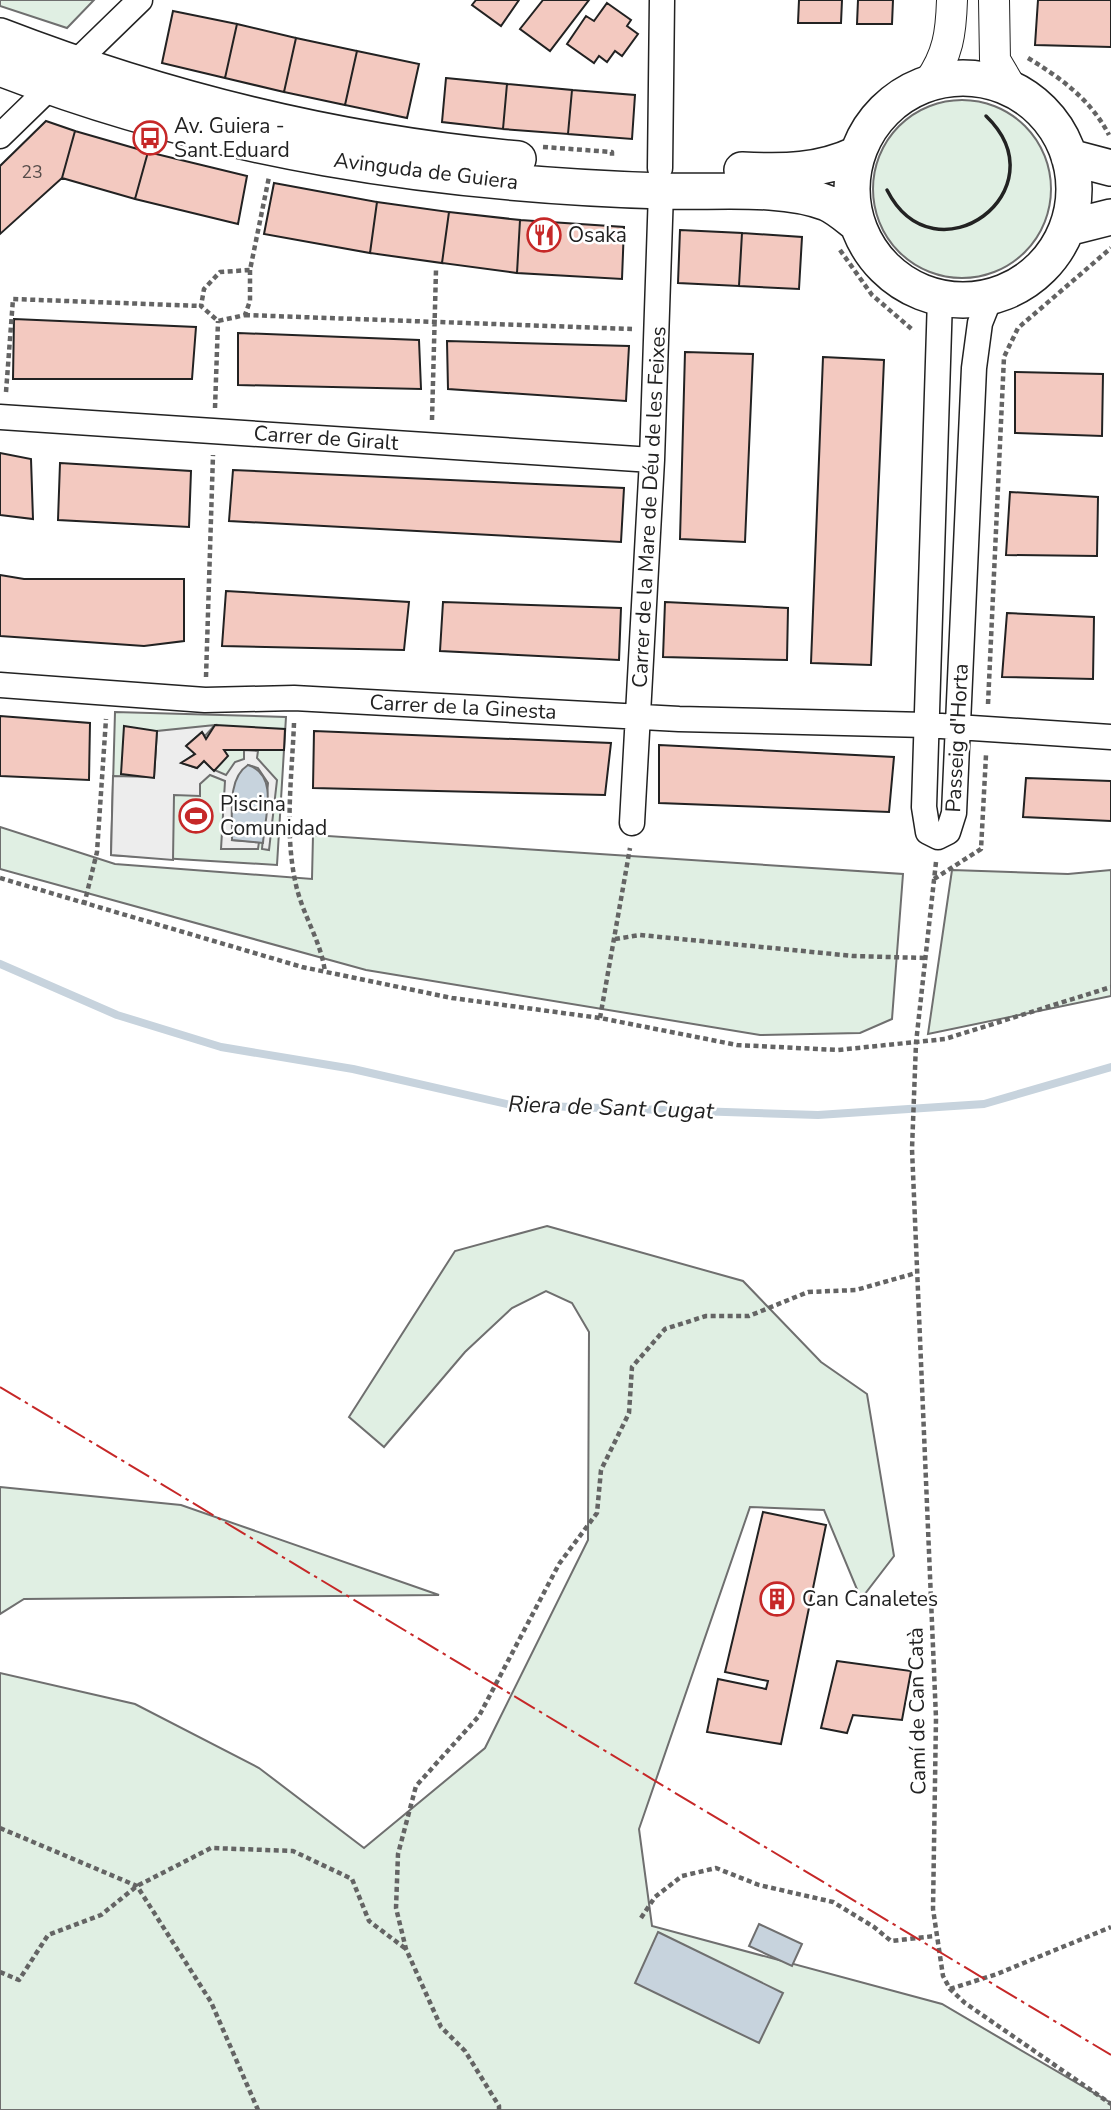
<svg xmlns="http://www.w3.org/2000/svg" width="1111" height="2110" viewBox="0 0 1111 2110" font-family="'Nunito Sans',sans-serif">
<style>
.green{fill:#e0efe3;stroke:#6f6f6f;stroke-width:2}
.parking{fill:#ededed;stroke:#6f6f6f;stroke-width:2}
.water{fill:#c7d3dd;stroke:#6f6f6f;stroke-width:2}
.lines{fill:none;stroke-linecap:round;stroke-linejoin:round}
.stream{stroke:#c7d3dd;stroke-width:8}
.building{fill:#f3c9c0;stroke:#222;stroke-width:2}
.minor-casing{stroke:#222;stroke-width:27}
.tertiary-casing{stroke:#222;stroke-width:32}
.secondary-casing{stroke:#222;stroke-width:38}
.path{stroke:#646464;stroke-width:4.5;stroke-dasharray:5 3.5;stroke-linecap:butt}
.minor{stroke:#fff;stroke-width:24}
.tertiary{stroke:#fff;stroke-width:30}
.secondary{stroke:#fff;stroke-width:35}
.wall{stroke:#222;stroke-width:3.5}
.power{stroke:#c62828;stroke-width:2;stroke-dasharray:24 5 3.5 5;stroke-linecap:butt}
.labels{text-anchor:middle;stroke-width:5;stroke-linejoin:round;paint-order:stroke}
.number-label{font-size:18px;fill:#564c4a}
.poi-label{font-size:21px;fill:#222;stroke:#fff;text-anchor:start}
.street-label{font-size:21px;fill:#222;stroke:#fff}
.water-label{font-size:23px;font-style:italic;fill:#222;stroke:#fff}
</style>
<rect width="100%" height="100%" fill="#fff"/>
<path class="green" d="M0,0h94l-27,28 -67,-22z
M873 189a89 89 0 1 1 178 0a89 89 0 1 1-178 0Z
M115,712l171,5 -9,148 -166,-10z
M0,827l115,37 197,15 1,-44 590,39 -11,145 -32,14 -100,2 -394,-65 -366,-101z
M952,870l116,4 43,-4v126l-183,38z
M547,1226l196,55 78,81 46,32 27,162 -33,43 -37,-89 -74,-3 -111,322 13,97 290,78 169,99v7h-1111v-437l135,31 124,64 105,80 121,-100 103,-208 1,-208 -17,-29 -26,-12 -34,17 -47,44 -81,95 -35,-30 106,-166z
M0,1487l181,18 258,90 -415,4 -24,15z"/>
<path class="parking" d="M215,725l-10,11 -3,-4 -15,13 8,9 -13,9 15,5 7,-7 8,8 14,6 9,-13 9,-3v-9l14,1 -1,7 20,22 -8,70 -7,-1 6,-66 -10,-15 -10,-3 -16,75 27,2 -1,7h-37l4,-68 -15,-6 -10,9v12l-26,-1 -1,65 -62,-5 2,-79 41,1 3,-46z"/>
<path class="water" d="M248,765c31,10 17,51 15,78l-31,-3c1,-23 -6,-61 16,-75z
M759,1924l43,20 -10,22 -43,-20z
M658,1932l125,61 -24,50 -124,-60z"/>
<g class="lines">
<path class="stream" d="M0,964l117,51 104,32 132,22 158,36 307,10 166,-11 127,-37"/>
</g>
<path class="building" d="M476,0h43l-18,26 -29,-21z
M543,0h46l-39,51 -30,-22z
M799,0h43l-1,23h-43z
M858,0h35l-1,24h-35z
M1038,0h73v47l-76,-2z
M607,3l24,17 -4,6 11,8 -16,22 -7,-5 -8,11 -8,-6 -5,7 -27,-19 19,-28 8,5z
M173,11l64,13 -12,54 -63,-15z
M237,24l59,14 -12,54 -59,-14z
M296,38l61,13 -12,54 -61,-13z
M357,51l62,13 -12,54 -62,-13z
M446,78l61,6 -4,45 -61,-7z
M507,84l65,6 -4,44 -65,-5z
M572,90l63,5 -3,44 -64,-5z
M46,121l29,10 -13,47 -62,56v-68z
M75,131l73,21 -13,47 -73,-21z
M148,152l99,24 -9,48 -103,-25z
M274,183l103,19 -7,51 -106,-19z
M377,202l72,10 -7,51 -72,-10z
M449,212l71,8 -3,53 -75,-10z
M520,220l104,7 -2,52 -105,-6z
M680,230l62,3 -3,53 -61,-3z
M742,233l60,4 -3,52 -60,-3z
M14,319l182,8 -4,52h-179z
M238,333l181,7 2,49 -183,-4z
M447,341l182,5 -3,55 -178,-12z
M685,352l68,2 -8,188 -65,-3z
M823,357l61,3 -13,305 -60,-2z
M1015,372l88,2 -1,62 -87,-3z
M0,453l31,6 2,60 -33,-4z
M60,463l131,8 -2,56 -131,-7z
M233,470l391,18 -3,54 -392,-21z
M1010,492l88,5 -1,59 -91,-1z
M0,575l24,4h160v62l-40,5 -144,-10z
M226,591l183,11 -5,48 -182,-4z
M443,602l178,6 -2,52 -179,-9z
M665,602l123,6 -1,52 -124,-3z
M1007,613l87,4 -1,62 -91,-2z
M0,716l90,7 -1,57 -89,-4z
M215,725l70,4 -1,21h-60l4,6 -14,15 -10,-10 -7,7 -16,-5 14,-9 -9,-8 16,-14 4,7z
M124,726l33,5 -3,47 -33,-4z
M314,731l297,12 -6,52 -292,-7z
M659,745l235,12 -5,55 -230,-9z
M1026,778l85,3v40l-88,-4z
M763,1512l63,13 -45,219 -74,-12 11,-53 48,10 2,-8 -43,-9z
M837,1661l74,10 -9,49 -49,-5 -6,18 -26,-5z"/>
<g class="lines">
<defs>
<path id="minor" d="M0,136l140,-136
M660,168l2,-168
M940,298l-16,509 4,25 10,5 10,-5 6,-19 20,-445 6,-45 10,-25
M0,417l652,43
M0,685l205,15 89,-2 385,21 247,6 185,12
M632,823l20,-363 9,-269"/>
<path id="tertiary" d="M994,0l1,60 17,29
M929,82c19,-27 22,-49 23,-82"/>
<path id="secondary" d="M0,36c166,64 341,107 518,123
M0,68c213,83 436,116 663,123 49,2 118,-6 164,12 11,5 21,14 30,21
M852 189a111 111 0 1 1 222 0a111 111 0 1 1-222 0Z
M1069,157l42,11
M742,170c42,2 77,2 115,-16
M1067,228l44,-11"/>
</defs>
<use href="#minor" class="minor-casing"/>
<use href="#tertiary" class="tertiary-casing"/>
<use href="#secondary" class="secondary-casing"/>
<path class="path" d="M1028,58c33,20 63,42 81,77
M543,147l69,5v6
M840,250l32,45 42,36
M250,270v31l-5,14 -27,6 -17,-15 3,-17 16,-17 30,-2 19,-93
M245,315l387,14
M6,392l7,-93 188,7
M215,408l3,-87
M432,420l4,-150
M206,677l7,-222
M988,704l16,-347 14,-29 93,-80
M294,723c-2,53 -10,110 2,162 7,31 25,56 29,87
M936,862l-20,181 -4,106 24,569 -3,191 10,67 7,13 15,14 146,101
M0,878l302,89 150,31 148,20 137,27 101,5 107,-11 166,-52
M934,879l47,-30 5,-94
M84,905l13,-53 9,-133
M615,939l25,-4 213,21 72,2
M600,1018l30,-170
M0,1828l137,58 74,116 47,108
M641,1918l14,-21 27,-21 34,-8 43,17 74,17 41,25 17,14 44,-5
M0,1972l19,8 29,-45 53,-20 36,-29 74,-38 82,3 59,28 17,42 37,28
M950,1989l47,-15 114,-47
M499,2110v-4l-34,-55 -24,-24 -35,-78 -10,-41 2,-54 18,-68 63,-70 80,-152 38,-51 4,-43 28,-57 3,-46 33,-38 41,-13h43l59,-24 48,-2 60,-17"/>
<use href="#minor" class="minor"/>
<use href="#tertiary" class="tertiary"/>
<use href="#secondary" class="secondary"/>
<path class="wall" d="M887,190c48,94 176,0 99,-74"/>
<path class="power" d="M0,1387l1111,668"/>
</g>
<defs>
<symbol id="bus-ring" viewBox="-11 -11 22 22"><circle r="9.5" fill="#fff" stroke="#c62828" stroke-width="1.5"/><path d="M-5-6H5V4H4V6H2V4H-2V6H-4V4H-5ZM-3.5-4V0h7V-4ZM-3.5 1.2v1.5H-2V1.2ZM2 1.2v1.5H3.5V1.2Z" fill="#c62828"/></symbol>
<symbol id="restaurant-ring" viewBox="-11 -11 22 22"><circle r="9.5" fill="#fff" stroke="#c62828" stroke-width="1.5"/><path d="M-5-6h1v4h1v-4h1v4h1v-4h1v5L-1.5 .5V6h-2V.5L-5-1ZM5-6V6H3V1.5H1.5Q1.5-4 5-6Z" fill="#c62828"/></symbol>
<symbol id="stadium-ring" viewBox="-11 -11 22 22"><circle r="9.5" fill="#fff" stroke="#c62828" stroke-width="1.5"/><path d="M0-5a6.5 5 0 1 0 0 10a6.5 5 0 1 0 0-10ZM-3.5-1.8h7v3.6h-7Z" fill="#c62828"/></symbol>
<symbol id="building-ring" viewBox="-11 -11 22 22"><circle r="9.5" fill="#fff" stroke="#c62828" stroke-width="1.5"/><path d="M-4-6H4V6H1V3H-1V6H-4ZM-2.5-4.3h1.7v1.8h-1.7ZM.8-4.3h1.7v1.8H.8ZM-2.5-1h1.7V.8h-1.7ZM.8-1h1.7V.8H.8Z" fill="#c62828"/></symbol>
</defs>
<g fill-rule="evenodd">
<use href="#bus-ring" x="131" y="119" width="38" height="38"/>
<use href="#restaurant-ring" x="525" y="216" width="38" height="38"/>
<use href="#stadium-ring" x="177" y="797" width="38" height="38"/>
<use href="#building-ring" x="758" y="1580" width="38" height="38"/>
</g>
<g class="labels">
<g class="number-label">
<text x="32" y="178">23</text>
</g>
<g class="poi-label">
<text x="174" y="133">Av. Guiera -<tspan x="174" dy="24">Sant Eduard</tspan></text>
<text x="568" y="242">Osaka</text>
<text x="220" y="811">Piscina<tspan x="220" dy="24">Comunidad</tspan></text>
<text x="802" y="1606">Can Canaletes</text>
</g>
<g class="street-label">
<text transform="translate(426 171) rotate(7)" y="7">Avinguda de Guiera</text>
<text transform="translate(326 438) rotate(4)" y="7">Carrer de Giralt</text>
<text transform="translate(649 507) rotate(-87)" y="7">Carrer de la Mare de Déu de les Feixes</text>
<text transform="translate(463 707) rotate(3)" y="7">Carrer de la Ginesta</text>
<text transform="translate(957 738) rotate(-87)" y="7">Passeig d'Horta</text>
<text transform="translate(917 1711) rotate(-91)" y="7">Camí de Can Catà</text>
</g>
<g class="water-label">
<text transform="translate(611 1107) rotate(2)" y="8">Riera de Sant Cugat</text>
</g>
</g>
</svg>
